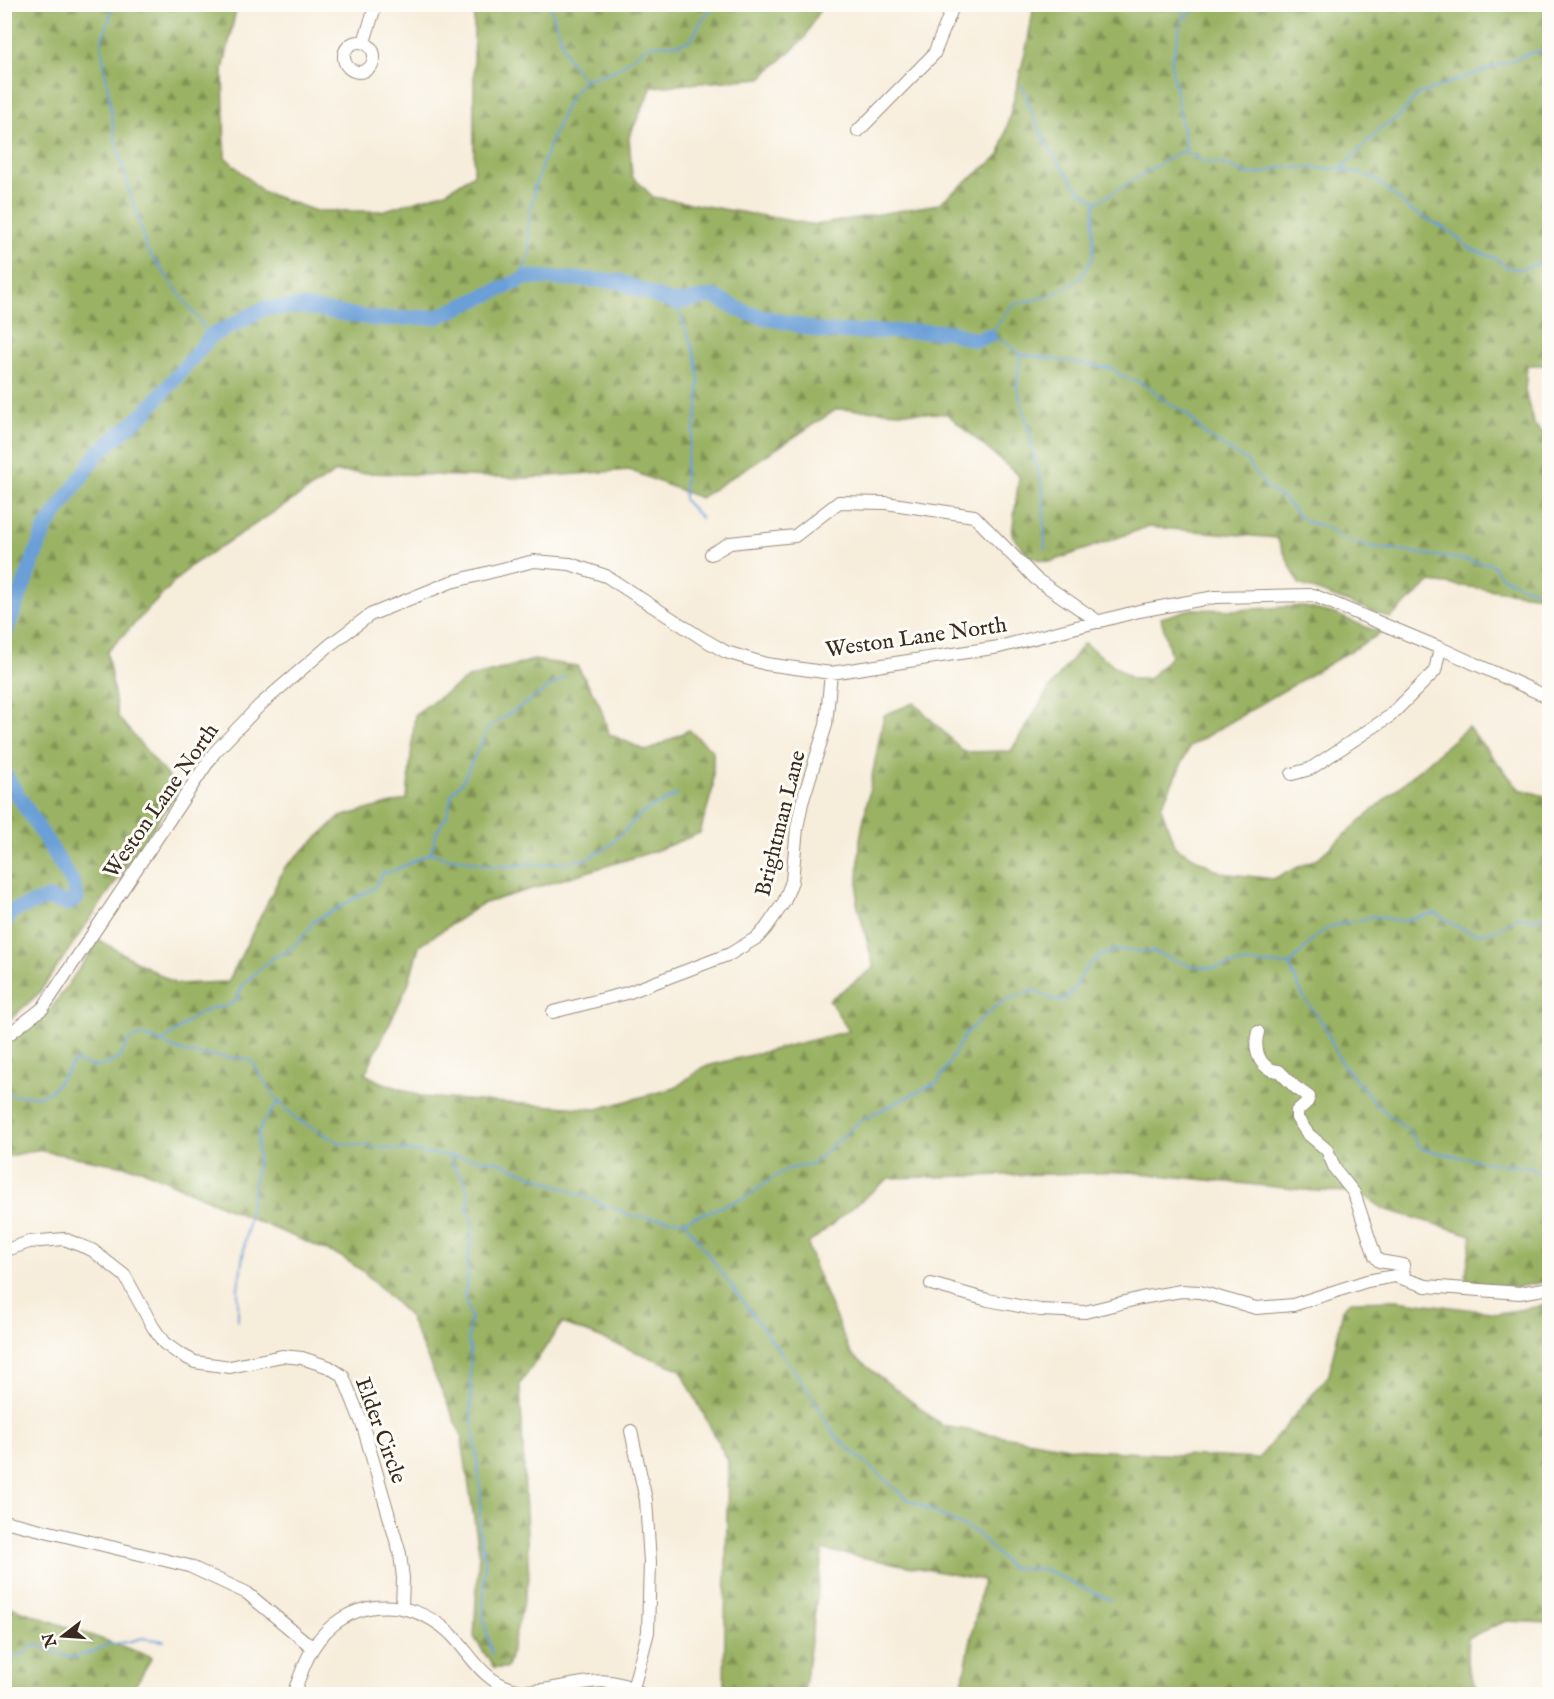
<svg xmlns="http://www.w3.org/2000/svg" width="1554" height="1699" viewBox="0 0 1554 1699" font-family="'IM FELL English',serif">
<style>
.forest{fill:url(#forest-firs);stroke:#6a6e41;stroke-width:1.5}
.lines{fill:none;stroke-linecap:round;stroke-linejoin:round}
.stream{stroke:#6a9fd7;stroke-width:2}
.river{stroke:#6a9fd7;stroke-width:15}
.minor-casing{stroke:#998c7c;stroke-width:14}
.minor{stroke:#fff;stroke-width:12}
.labels{text-anchor:middle;stroke-width:6;stroke-linejoin:round;paint-order:stroke}
.street-label{font-size:22px;fill:#3b2a1e;stroke:#fdfcf7}
</style>
<defs>
<pattern id="forest-firs" width="22" height="20" patternUnits="userSpaceOnUse" patternTransform="scale(1.5)"><rect width="22" height="20" fill="#9ab264"/><path d="M5 1l3.5 6h-7zM16 11l3.5 6h-7z" fill="#7f9152"/></pattern>
</defs>
<rect width="100%" height="100%" fill="#fdfcf7"/>
<filter id="ink" filterUnits="userSpaceOnUse"><feTurbulence type="fractalNoise" baseFrequency=".0167" numOctaves="2"/><feDisplacementMap in="SourceGraphic" scale="12" xChannelSelector="R" yChannelSelector="G"/><feConvolveMatrix kernelMatrix="1 2 1 2 8 2 1 2 1" color-interpolation-filters="sRGB"/></filter>
<filter id="wash" filterUnits="userSpaceOnUse"><feTurbulence type="fractalNoise" baseFrequency=".008" numOctaves="4" result="noise"/><feDisplacementMap in="SourceGraphic" scale="24" xChannelSelector="R" yChannelSelector="G"/><feGaussianBlur stdDeviation="1.35" result="paint"/><feColorMatrix in="noise" values="0 0 0 0 0 0 0 0 0 0 0 0 0 0 0 0 0 1.4 0 .05"/><feComposite in="paint" operator="in"/></filter>
<g filter="url(#wash)">
<rect width="100%" height="100%" fill="#f7eddb"/>
<path class="forest" d="M5,5h232l-14,65 2,87 38,35 53,19h66l64,-19 28,-18v-169h348l-18,34 -43,39 -109,9 -23,50 3,39 21,21 163,28 122,-21 62,-49 27,-110 7,-40h515v360h-22l-2,26 9,34 15,12v160l-118,-15 -41,36 -91,-34 -22,-46 -130,-11 -97,35 -20,-5 -18,-22 7,-59 -72,-62 -110,-5 -137,89 -71,-28 -103,8 -190,-6 -147,95 -82,85 11,65 61,73 -140,203 -34,31 -1,-876 2,-4z
M1300,606l35,8 46,19 -191,113 -29,61 14,40 47,26 51,6 45,-21 150,-131 51,62 30,8v484l-31,6 -53,-5 7,-47 -88,-26 -25,-17 -44,-1 -186,-19 -240,6 -81,66 7,25 36,85 92,72 143,24 172,9 71,-84 14,-66 8,-8 45,-1 102,13 51,-8v318l-43,-2 -38,17c-2,25 -3,37 14,56h-522l23,-114 -160,-30 -19,144h-74l-6,-11 4,-222 -48,-92 -118,-46 -42,61 9,196 -22,88h-13l-20,-31 5,-86 -18,-117 -53,-119 -45,-44 -23,-15 -93,-39 -106,-48 -104,-19 -32,7v-110l44,-35 50,-72 77,44 52,-2 57,-115 55,-50 67,-18 8,-85 53,-36 66,-18 43,6 22,37 10,31 38,17 42,-21 24,21v37l-13,45 -45,18 -173,53 -63,42 -11,39 -43,89 13,7 45,16 174,12 78,-21 28,-21 146,-36 -20,-31 45,-32 -17,-65 3,-64 24,-124 30,-12 50,49 47,-1 38,-62 35,-46 48,36h17l22,-23 -10,-38 30,-9 47,1z
M5,1605l147,52 -20,34 9,3h-136z"/>
<g class="lines">
<path class="stream" d="M114,4l-13,39 15,101 31,106 64,86
M550,4l17,53 17,23
M1179,4l6,14
M1203,4l-21,16 -11,43 15,85 -89,54 -3,7 -1,48 -13,22 -27,16 -41,10 -23,31 18,7 13,11 91,14 11,8 23,8 20,17 22,13 19,21 41,26 18,25 19,13 16,18 8,5 18,5 13,11 28,8 125,18 10,13 22,10 26,7
M1022,85l11,31 17,34 29,40 17,11
M1182,151l22,11 19,2 23,10h12l25,-7 58,2 33,9 35,31 42,23 20,17 24,9 12,10 16,1 16,-6 11,4
M1342,168l41,-42 15,-8 19,-23 114,-42 19,-4
M517,282l13,-26 -2,-28 7,-43 15,-42 19,-44 15,-19 32,-10 33,-25 31,-1 12,-5 9,-18 15,-17
M676,303l19,52 4,23 -1,32 -13,57 -1,33 17,18
M1020,355l-3,32 13,46 4,26 9,28 2,62
M431,853l18,6 6,-1 37,8h29l8,-3 12,2 46,-6 21,-12 35,-35 35,-18
M1289,965l28,-30 13,-8 17,-5 11,-1 15,-5 28,5 35,-8c33,23 48,29 80,4l20,2 14,-8
M161,1043l34,-27 16,-8 17,-2 9,-7 7,-16 30,-26 14,-6 15,-14 11,-16 60,-33 9,-15 8,-1 40,-19 5,-20 12,-20 4,-20 10,-11 26,-54 77,-51
M4,1095l35,1 11,-4 25,-31 20,6 11,-2 13,-7 10,-18 14,-5 44,18 64,7 23,36 22,23 44,24 156,18 137,55 51,5 122,166 30,50 71,62 68,33 36,36 32,1 67,31
M448,1155l9,17 7,5 5,18 -1,14 5,16 -6,39 2,8 -5,25 7,20 -3,24 2,7 1,61 10,85 -2,34 6,31 -2,57 9,38
M684,1221l62,-24 39,-27 28,-7 48,-43 77,-38 28,-49 32,-29 36,-14 22,11 9,-2 7,-7 14,-24 14,-12 15,-6 39,2 37,14 23,2 29,-5 46,2 15,33 20,27 16,36 37,44 33,27 9,14 6,4 67,13 38,4 20,11
M238,1321v-33l20,-130c-3,-29 4,-35 21,-56
M4,1656h13l9,-3 3,-5 9,-3 21,9 14,3 20,-5 12,-7 23,-3 14,-4 22,3"/>
<path class="river" d="M4,637l41,-108 53,-76 49,-42 64,-75 54,-28 38,-1 74,12 60,-2 91,-40 91,4 41,17 16,5 37,-7 34,17 79,19 121,-1 28,9 14,-4
M4,773l69,110 4,15 -10,6 -19,-6 -36,13 -8,13"/>
</g>
</g>
<g filter="url(#ink)">
<g class="lines">
<defs>
<path id="minor" d="M364,42l12,-38
M344 57a15 15 0 1 1 30 0a15 15 0 1 1-30 0Z
M858,131l76,-77 20,-50
M711,554l19,-11 65,-7 44,-34 47,1 88,13 62,63 63,43
M1292,774l18,-5 80,-53 45,-45 5,-23
M553,1012l74,-19 103,-39 28,-17 8,-9 18,-26 8,-21 5,-53 5,-25 24,-78 5,-52
M1258,1032c-5,17 1,38 21,39l16,16 14,10 -2,5 -10,9v7l11,16 19,16 8,19 19,24 21,63 4,5 24,4 1,14
M4,1038l39,-30 171,-255 46,-48 71,-61 39,-29 81,-33 83,-21 36,3 36,12 94,61 26,15 40,12 65,9 168,-26 140,-36 76,-14 98,-2 127,53 110,50
M4,1251l25,-9 35,-3 28,11 33,26 28,51 11,16 14,10 17,9 35,5 52,-11 20,2 27,9 14,9 20,50 37,128 3,24 -1,29
M931,1284l57,16 52,10 45,2 56,-14 40,-7 19,1 56,16 37,-3 74,-24 28,-5 31,10 94,7 30,-5
M631,1431l15,69 4,62 -2,70 -15,57
M4,1521l185,45 58,27 66,55
M293,1694c6,-14 11,-32 20,-46 32,-51 94,-54 137,-15 21,21 32,48 63,56 44,10 85,-26 128,5"/>
</defs>
<use href="#minor" class="minor-casing"/>
<use href="#minor" class="minor"/>
</g>
</g>
<g class="labels">
<g class="street-label">
<text transform="translate(916 636) rotate(-8)" y="8">Weston Lane North</text>
<text transform="translate(160 800) rotate(-55)" y="8">Weston Lane North</text>
<text transform="translate(779 823) rotate(-76)" y="8">Brightman Lane</text>
<text transform="translate(382 1430) rotate(70)" y="8">Elder Circle</text>
</g>
</g>
<rect width="1554" height="1699" fill="none" stroke="#fdfcf7" stroke-width="24"/>
<g transform="translate(63 1636) rotate(253)" stroke="#fdfcf7" stroke-width="4.5" paint-order="stroke">
<path d="M0-4.5L10 22L0 15L-10 22Z" fill="#3b2a1e"/>
<text y="-9" font-size="16" font-weight="bold" text-anchor="middle" fill="#3b2a1e">N</text>
</g>
</svg>
